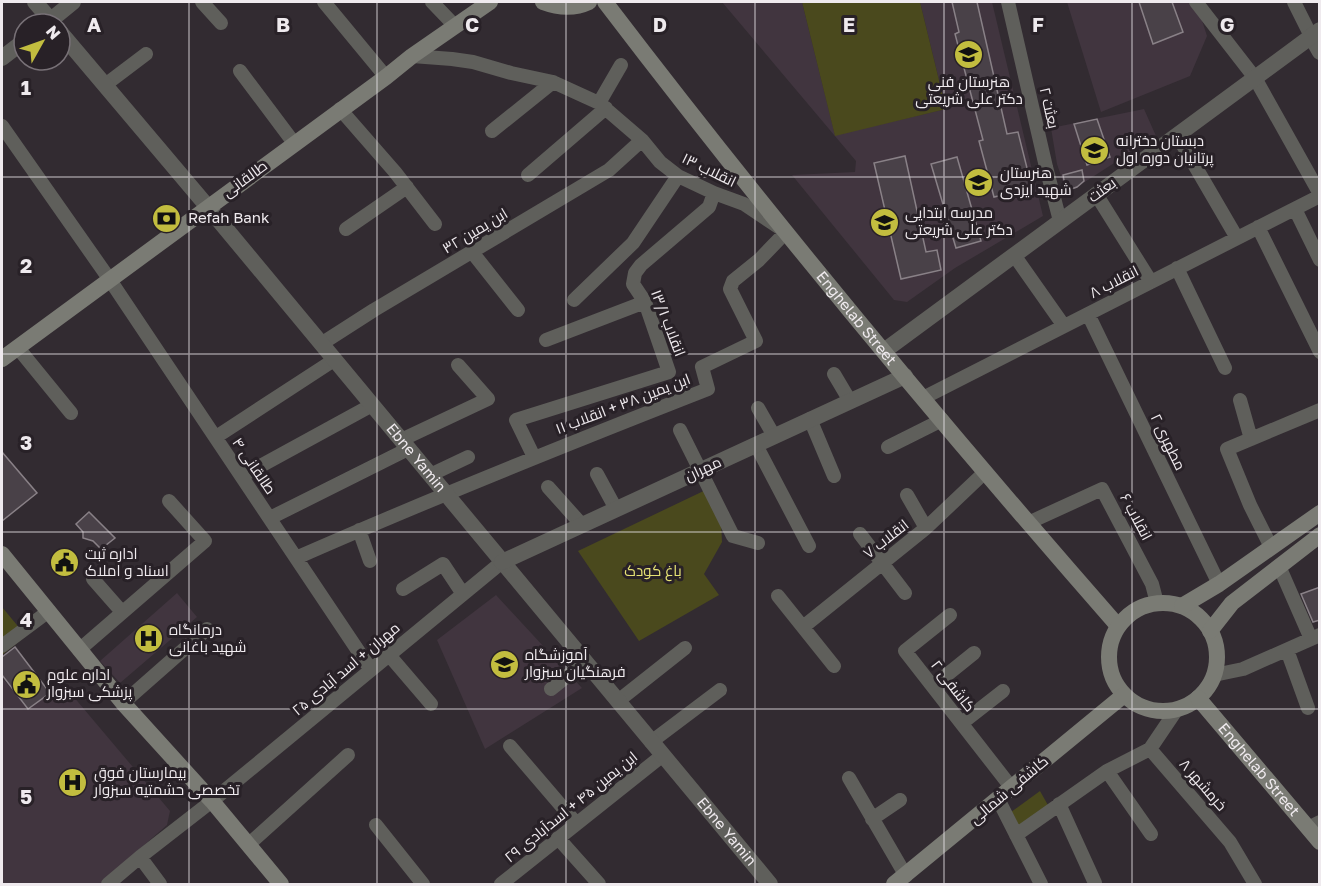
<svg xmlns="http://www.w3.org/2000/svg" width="1321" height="886" viewBox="0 0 1321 886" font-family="'Golos Text',Cairo,sans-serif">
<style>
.built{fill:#41353f}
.green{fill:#4a491d}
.building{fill:#494148;stroke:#898187;stroke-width:1.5}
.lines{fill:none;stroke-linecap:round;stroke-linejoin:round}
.minor{stroke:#5f5f5b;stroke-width:14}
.tertiary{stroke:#5f5f5b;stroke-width:16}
.secondary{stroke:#7a7b74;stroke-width:16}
.grid{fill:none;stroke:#efeaee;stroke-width:1.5;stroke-opacity:0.55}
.labels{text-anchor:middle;stroke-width:6;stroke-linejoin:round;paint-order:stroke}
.poi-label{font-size:15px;fill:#efeaee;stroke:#282127;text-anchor:start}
.street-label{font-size:15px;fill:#efeaee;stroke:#282127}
.park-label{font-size:15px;fill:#e5e174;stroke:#282127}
.grid-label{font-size:20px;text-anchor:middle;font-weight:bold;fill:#efeaee;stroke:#282127;stroke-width:6;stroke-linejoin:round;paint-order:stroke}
</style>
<rect width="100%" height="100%" fill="#322b31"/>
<path class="built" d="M722,2h80l33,133 111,-26 -26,-107h72l51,214 -88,52 -48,34 -13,-2 -102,-125 63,-3 1,-11z
M1067,2h129l11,34 -17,40 -89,36z
M1144,109l12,27 -79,51 -11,4 -9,-27 -6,-36z
M177,593l20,24 -77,66 -20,-22z
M496,595l86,93 -97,61 -48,-109z
M4,680l24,29 34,-26 108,128 -3,14 -67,59h-97l-1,-1v-201z"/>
<path class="green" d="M802,2h118l26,107 -111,27z
M714,486l6,16 2,40 -18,32 15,21 -80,46 -61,-90z
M2,607l24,29 -24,19z
M1040,791l9,16 -29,22 -9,-17z"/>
<path class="building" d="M952,2h25l30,132 11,-2 14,56 -38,9 -15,-56 4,-1 -28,-106 4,-2z
M1139,2h33l11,30 -30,12z
M1097,119l13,38 -23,8 -13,-41z
M905,156l21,96 11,-2 4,20 -40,9 -27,-116z
M957,157l24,84 -25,7 -25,-84z
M1082,170l2,11 -7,6 -11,4 -3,-16z
M2,452l35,41 -35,28z
M89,512l26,26 -14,11 -8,-8 -10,-3v-6l-7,-8z
M1320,587v33l-7,2 -12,-28z
M15,647l35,46 -22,16 -26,-34v-18z"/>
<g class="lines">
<path class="minor" d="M202,2l19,21
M324,2l62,75
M432,2l23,24
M1008,2l38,165 14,54
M1196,2l59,76 65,116
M1294,2l17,34
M240,71l54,72
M105,85l41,-31
M599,103l22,-38
M340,109l55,63 40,52
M2,126l108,154 261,390
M492,131l61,-49
M1177,135l60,103
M528,175l78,-67
M1096,194l55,88
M1295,209l25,51
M1258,227l62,125
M346,229l61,-42
M472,252l46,58
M1014,255l50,71
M1177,268l48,100
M574,300l59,-57 45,-67
M1088,314l131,270
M546,340l99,-38
M321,344l53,-34 235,-140 33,-30
M18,348l53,65
M834,374l16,27
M923,398l397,-202
M1240,400l11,39
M758,408l16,28
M810,419l24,57
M680,430l53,106 25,7
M216,437l118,-77
M401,440l87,-41 -30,-34
M756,445l53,101
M888,447l54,-27
M534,457l-18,-37 153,-48 -24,-70 -12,-18 2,-11 6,-8 68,-58 5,-14
M597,474l19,35
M430,475l38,-18
M242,476l130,-71
M548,487l34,38
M907,495l19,33
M270,518l138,-69
M1028,523l74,-34 50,95 5,19
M359,530l11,31
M860,534l45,59
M1271,547l-21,-42 -23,-56 93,-39
M296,558c136,-60 274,-115 412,-169l-6,-22 54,-26 -26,-52 3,-8 26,-21 27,-28 -42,-28 -30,-11 -36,-17 -18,-14 -18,-22 -43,-37 -46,-21 -42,-9 -38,-11 -21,-3 -40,-3
M1279,566l32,73
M93,579l29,33
M403,589l40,-25 20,30
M778,596l56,70
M950,615l-45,36 106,136
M803,627l123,-99 59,-56
M2,646l47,-35
M79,650l126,-109 -36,-40
M1287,650l21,58
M389,655l42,49
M1214,675l29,-6 77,-34
M933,686l41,-33
M551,689l34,-27
M618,701l67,-53
M123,703l84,-74
M1177,709l-27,40 80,93 25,42
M962,723l41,-32
M651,742l69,-52
M510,746l66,77
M1107,771l44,63
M849,778l57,98
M998,799l43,85
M1059,804l36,79
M872,819l28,-19
M376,825l47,59
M1308,828l12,-6
M1016,835l91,-64 43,-22
M558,838l41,46
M248,845l100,-90
M140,857l20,27
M108,884l32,-27 72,-56 290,-239
M501,884l162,-129"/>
<g class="tertiary">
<path d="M35,2l19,22"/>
<path d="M46,24l27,-22"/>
<path id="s1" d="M60,32l147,174 563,678"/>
<path d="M1311,36l9,16"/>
<path d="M2,58l22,-17"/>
<path d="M884,351l436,-321"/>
<path d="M502,562l403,-186"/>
</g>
<g class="secondary">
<path d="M543,2c16,6 31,7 46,0"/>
<path id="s2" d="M605,2c163,214 336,422 513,624"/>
<path d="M2,359l384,-282 26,-21 78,-54"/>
<path d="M2,554l121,149 89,98 69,83"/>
<circle cx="1163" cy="657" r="54"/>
<path d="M1182,606l37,-22 101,-71"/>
<path d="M1210,631l22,-28 88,-68"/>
<path id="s3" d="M1198,698l122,144"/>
<path d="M894,884l230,-189"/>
</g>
</g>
<path class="grid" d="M189,2v882M377,2v882M566,2v882M755,2v882M944,2v882M1132,2v882M2,177h1318M2,354h1318M2,532h1318M2,709h1318"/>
<defs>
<symbol id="school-disc" viewBox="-11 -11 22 22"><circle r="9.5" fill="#c2bd3f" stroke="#282127"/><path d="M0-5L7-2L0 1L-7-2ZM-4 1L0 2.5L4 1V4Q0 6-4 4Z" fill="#111"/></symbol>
<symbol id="bank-disc" viewBox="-11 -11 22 22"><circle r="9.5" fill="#c2bd3f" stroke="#282127"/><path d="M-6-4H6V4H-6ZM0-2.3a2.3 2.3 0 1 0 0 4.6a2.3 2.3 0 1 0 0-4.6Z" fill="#111"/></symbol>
<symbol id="civic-disc" viewBox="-11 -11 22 22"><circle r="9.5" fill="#c2bd3f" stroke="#282127"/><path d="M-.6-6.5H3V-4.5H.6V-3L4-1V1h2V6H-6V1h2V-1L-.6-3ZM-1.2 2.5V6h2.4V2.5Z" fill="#111"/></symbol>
<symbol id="hospital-disc" viewBox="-11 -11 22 22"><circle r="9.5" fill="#c2bd3f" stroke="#282127"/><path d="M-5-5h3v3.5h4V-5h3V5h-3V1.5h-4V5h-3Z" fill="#111"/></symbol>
</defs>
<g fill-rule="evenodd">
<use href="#school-disc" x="952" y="38" width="33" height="33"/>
<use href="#school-disc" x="1078" y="134" width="33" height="33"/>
<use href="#school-disc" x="962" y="166" width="33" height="33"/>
<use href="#bank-disc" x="150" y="202" width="33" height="33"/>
<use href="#school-disc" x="868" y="206" width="33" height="33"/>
<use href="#civic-disc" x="48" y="546" width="33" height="33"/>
<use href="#hospital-disc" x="132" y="622" width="33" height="33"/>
<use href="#school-disc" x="488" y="648" width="33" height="33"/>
<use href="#civic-disc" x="10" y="668" width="33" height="33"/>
<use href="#hospital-disc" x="56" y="766" width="33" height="33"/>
</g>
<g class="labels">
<g class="poi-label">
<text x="969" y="87" text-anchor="middle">هنرستان فنی<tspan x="969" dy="17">دکتر علی شریعتی</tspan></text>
<text x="1116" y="146">دبستان دخترانه<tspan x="1116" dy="17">پرتانیان دوره اول</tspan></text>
<text x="1000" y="178">هنرستان<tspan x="1000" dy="17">شهید ایزدی</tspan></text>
<text x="905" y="218">مدرسه ابتدایی<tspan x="905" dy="17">دکتر علی شریعتی</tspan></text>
<text x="188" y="223">Refah Bank</text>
<text x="85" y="559">اداره ثبت<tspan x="85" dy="17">اسناد و املاک</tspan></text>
<text x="169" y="635">درمانگاه<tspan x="169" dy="17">شهید باغانی</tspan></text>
<text x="525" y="660">آموزشگاه<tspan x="525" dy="17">فرهنگیان سبزوار</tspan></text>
<text x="47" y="680">اداره علوم<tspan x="47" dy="17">پزشکی سبزوار</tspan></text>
<text x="94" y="778">بیمارستان فوق<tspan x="94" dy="17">تخصصی حشمتیه سبزوار</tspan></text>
</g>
<g class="street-label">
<text transform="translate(1049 108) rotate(77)" y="5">بعثت ۲</text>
<text transform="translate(709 170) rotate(26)" y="5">انقلاب ۱۳</text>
<text transform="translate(245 179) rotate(-36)" y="5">طالقانی</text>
<text transform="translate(1102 190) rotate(-36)" y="5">بعثت</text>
<text transform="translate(475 231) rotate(-31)" y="5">ابن یمین ۳۲</text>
<text transform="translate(1114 282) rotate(-27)" y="5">انقلاب ۸</text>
<text dy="5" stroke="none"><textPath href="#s2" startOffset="404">Enghelab Street</textPath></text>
<text transform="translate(668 323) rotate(69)" y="5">انقلاب ۱۳/۱</text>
<text transform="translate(623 404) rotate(-21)" y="5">ابن یمین ۳۸ + انقلاب ۱۱</text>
<text transform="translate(1168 442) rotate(64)" y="5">مطهری ۲</text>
<text dy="5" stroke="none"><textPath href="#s1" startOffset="555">Ebne Yamin</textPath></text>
<text transform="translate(254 466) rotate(56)" y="5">طالقانی ۴</text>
<text transform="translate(703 469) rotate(-25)" y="5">مهران</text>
<text transform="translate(1136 517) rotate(62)" y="5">انقلاب ۶</text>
<text transform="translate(886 539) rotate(-38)" y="5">انقلاب ۷</text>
<text transform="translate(346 669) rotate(-40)" y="5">مهران + اسد آبادی ۲۵</text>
<text transform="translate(953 686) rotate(52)" y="5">کاشفی ۲</text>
<text dy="5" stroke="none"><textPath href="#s3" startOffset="94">Enghelab Street</textPath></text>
<text transform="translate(1203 785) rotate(49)" y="5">خرمشهر ۸</text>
<text transform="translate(1009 790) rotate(-40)" y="5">کاشفی شمالی</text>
<text transform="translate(571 807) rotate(-39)" y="5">ابن یمین ۴۵ + اسدآبادی ۲۹</text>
<text dy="5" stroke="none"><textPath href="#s1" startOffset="1041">Ebne Yamin</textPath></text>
</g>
<g class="park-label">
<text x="653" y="576">باغ کودک</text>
</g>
</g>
<g class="grid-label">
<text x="94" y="32">A</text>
<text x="283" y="32">B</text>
<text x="472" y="32">C</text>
<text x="660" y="32">D</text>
<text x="849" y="32">E</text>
<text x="1038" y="32">F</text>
<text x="1227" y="32">G</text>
<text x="26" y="95">1</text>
<text x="26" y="273">2</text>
<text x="26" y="450">3</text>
<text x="26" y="627">4</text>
<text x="26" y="804">5</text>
</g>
<rect width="1321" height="886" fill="none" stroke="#efeaee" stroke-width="6"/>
<g transform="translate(42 42) rotate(50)"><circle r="28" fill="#282127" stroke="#787177" stroke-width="1.5"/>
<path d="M0-4.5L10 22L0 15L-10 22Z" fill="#c2bd3f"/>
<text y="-9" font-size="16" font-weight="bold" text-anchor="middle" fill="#efeaee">N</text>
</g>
</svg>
